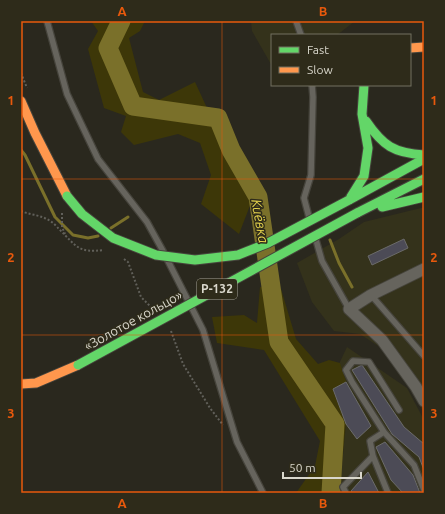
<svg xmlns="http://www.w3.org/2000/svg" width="445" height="514" viewBox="0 0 445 514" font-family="Ubuntu,sans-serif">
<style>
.built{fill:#34321b}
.green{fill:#3d3708}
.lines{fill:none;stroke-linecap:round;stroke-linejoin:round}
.stream{stroke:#7a702a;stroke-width:3}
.river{stroke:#7a702a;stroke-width:19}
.building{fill:#4c4b56;stroke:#6b6b6a}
.lane-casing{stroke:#46443c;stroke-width:8}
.street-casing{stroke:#46443c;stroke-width:13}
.fast-casing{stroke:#46443c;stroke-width:11}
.slow-casing{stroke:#46443c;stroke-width:11}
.path{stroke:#61605a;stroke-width:2;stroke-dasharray:2 2;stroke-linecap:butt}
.lane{stroke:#66645d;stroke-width:5.5}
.street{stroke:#66645d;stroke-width:11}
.fast{stroke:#63d668;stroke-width:9}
.slow{stroke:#ff974d;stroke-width:9}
.fast-bridge-casing{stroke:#46443c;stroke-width:11;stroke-linecap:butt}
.fast-bridge{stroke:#63d668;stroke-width:9}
.grid{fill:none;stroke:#e8590c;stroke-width:1;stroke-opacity:0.55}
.labels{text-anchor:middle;stroke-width:3;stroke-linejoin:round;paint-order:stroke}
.shield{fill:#2e2b1a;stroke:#a6a397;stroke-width:1}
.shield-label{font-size:12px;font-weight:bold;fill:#d9d7cc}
.street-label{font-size:13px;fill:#d9d7cc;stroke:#2e2b1a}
.water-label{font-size:14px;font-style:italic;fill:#e6d44d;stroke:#2e2b1a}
.neatline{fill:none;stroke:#e8590c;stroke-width:1.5}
.grid-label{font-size:13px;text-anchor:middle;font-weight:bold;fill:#e8590c}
</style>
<rect width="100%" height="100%" fill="#2a281e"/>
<path class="built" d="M251,21h104l-18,14h-65v31l-20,-35z
M421,208h3v205l-23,-41 -20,-24 -21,-14 -26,-3 -22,-29 -15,-39 42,-24 25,-17z
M347,347l60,41 17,32v73h-85l7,-69 -16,-41z"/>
<path class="green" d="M91,21h54l-5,10 -11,7 14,54 16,8 36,-18 56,121 -12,31 -38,-30 10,-29 -11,-32 -22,-9 -44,11 -13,-13 5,-16 -22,-8 -16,-59 10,-18z
M260,287l21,2 15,50 22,25 11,-4 11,3 6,19 -13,8 13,34 -7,69h-43l19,-27 5,-25 -56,-91 -47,-7 -5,-26 32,-2 13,8z"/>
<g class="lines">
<path class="stream" d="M21,150l4,5 30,62 18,18 15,3 10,-2
M111,228l17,-11
M330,240l9,23 13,24"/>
<path class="river" d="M121,21l-13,27 25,58 85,12 13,32 27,47 21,145 56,82 -4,69"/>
</g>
<path class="building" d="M404,239l4,9 -36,17 -4,-9z
M362,365l42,62 20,17v26l-5,-13 -27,-23 -40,-64z
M346,382l25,44 -14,13 -11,-15 -13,-35z
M385,442l28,33 7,18h-17l-12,-13 -15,-33z
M368,472l11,21h-27l-1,-2z"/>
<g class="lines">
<defs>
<path id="lane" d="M47,21l20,73 31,65 49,63 16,29
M296,21l5,14
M309,217l-5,-19 7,-23 2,-78 -1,-12
M316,240l6,21 27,48
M168,261l35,69 34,112 26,51
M371,295l53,61
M384,432l-32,-50 -6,-12 7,-9 16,1 30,48
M346,493l-3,-6 30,-31
M388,493l-15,-37 -3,-15 14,-9 30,33 10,25"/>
<path id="street" d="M424,269l-53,26 -22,14 33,31 34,47 8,14"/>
<path id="fast" d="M366,121c17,25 28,32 58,34
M349,200l15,-24 4,-28 -6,-34 2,-29
M349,200l75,-41
M382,207l42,-10
M357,213l67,-34"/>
<path id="slow" d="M410,48l14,-1
M21,101l14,32 32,63
M21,384l15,-1 42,-18"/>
</defs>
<use href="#lane" class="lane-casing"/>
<use href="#street" class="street-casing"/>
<use href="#fast" class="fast-casing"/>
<use href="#slow" class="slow-casing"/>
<path class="path" d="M21,73l6,15
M21,211c9,4 21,4 29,10 4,2 7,6 9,8 18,18 19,24 45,21
M62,213v14l3,7
M124,259l4,3 13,35 11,11
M171,331l12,33 27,44 13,17"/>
<use href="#lane" class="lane"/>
<use href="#street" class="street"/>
<use href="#fast" class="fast"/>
<use href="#slow" class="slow"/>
<defs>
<path id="fast-bridge" d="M67,196l15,18 31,24 43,17 39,5 43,-5 30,-12 81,-43
M78,365l279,-152"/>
</defs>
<use href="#fast-bridge" class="fast-bridge-casing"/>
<use href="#fast-bridge" class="fast-bridge"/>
</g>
<path class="grid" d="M222,21v472M21,179h403M21,335h403"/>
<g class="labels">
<rect class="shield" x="197" y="279" width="40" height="20" rx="3"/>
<g class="shield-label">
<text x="217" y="293">Р-132</text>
</g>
<g class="street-label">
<text transform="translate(133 320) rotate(-29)" y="5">«Золотое кольцо»</text>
</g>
<g class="water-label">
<text transform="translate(260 221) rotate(80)" y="5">Киёвка</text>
</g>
</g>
<rect width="445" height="514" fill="none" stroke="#2e2b1a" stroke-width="44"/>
<rect x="271" y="34" width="140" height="52" fill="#2e2b1a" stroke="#727061"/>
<rect x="279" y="47" width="20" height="6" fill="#63d668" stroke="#727061"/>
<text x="307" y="54" font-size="12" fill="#d9d7cc">Fast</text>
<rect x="279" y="67" width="20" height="6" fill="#ff974d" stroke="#727061"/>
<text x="307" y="74" font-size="12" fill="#d9d7cc">Slow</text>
<path d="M283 472v6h78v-6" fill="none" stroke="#d9d7cc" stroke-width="2"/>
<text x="289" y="472" font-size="12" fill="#d9d7cc" stroke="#2e2b1a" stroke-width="3" paint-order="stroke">50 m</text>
<rect x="22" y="22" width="401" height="470" class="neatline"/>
<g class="grid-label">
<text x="122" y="16">A</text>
<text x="323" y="16">B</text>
<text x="11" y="105">1</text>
<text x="434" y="105">1</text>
<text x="11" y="262">2</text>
<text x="434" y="262">2</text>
<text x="11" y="418">3</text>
<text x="434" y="418">3</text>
<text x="122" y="508">A</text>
<text x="323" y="508">B</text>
</g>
</svg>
